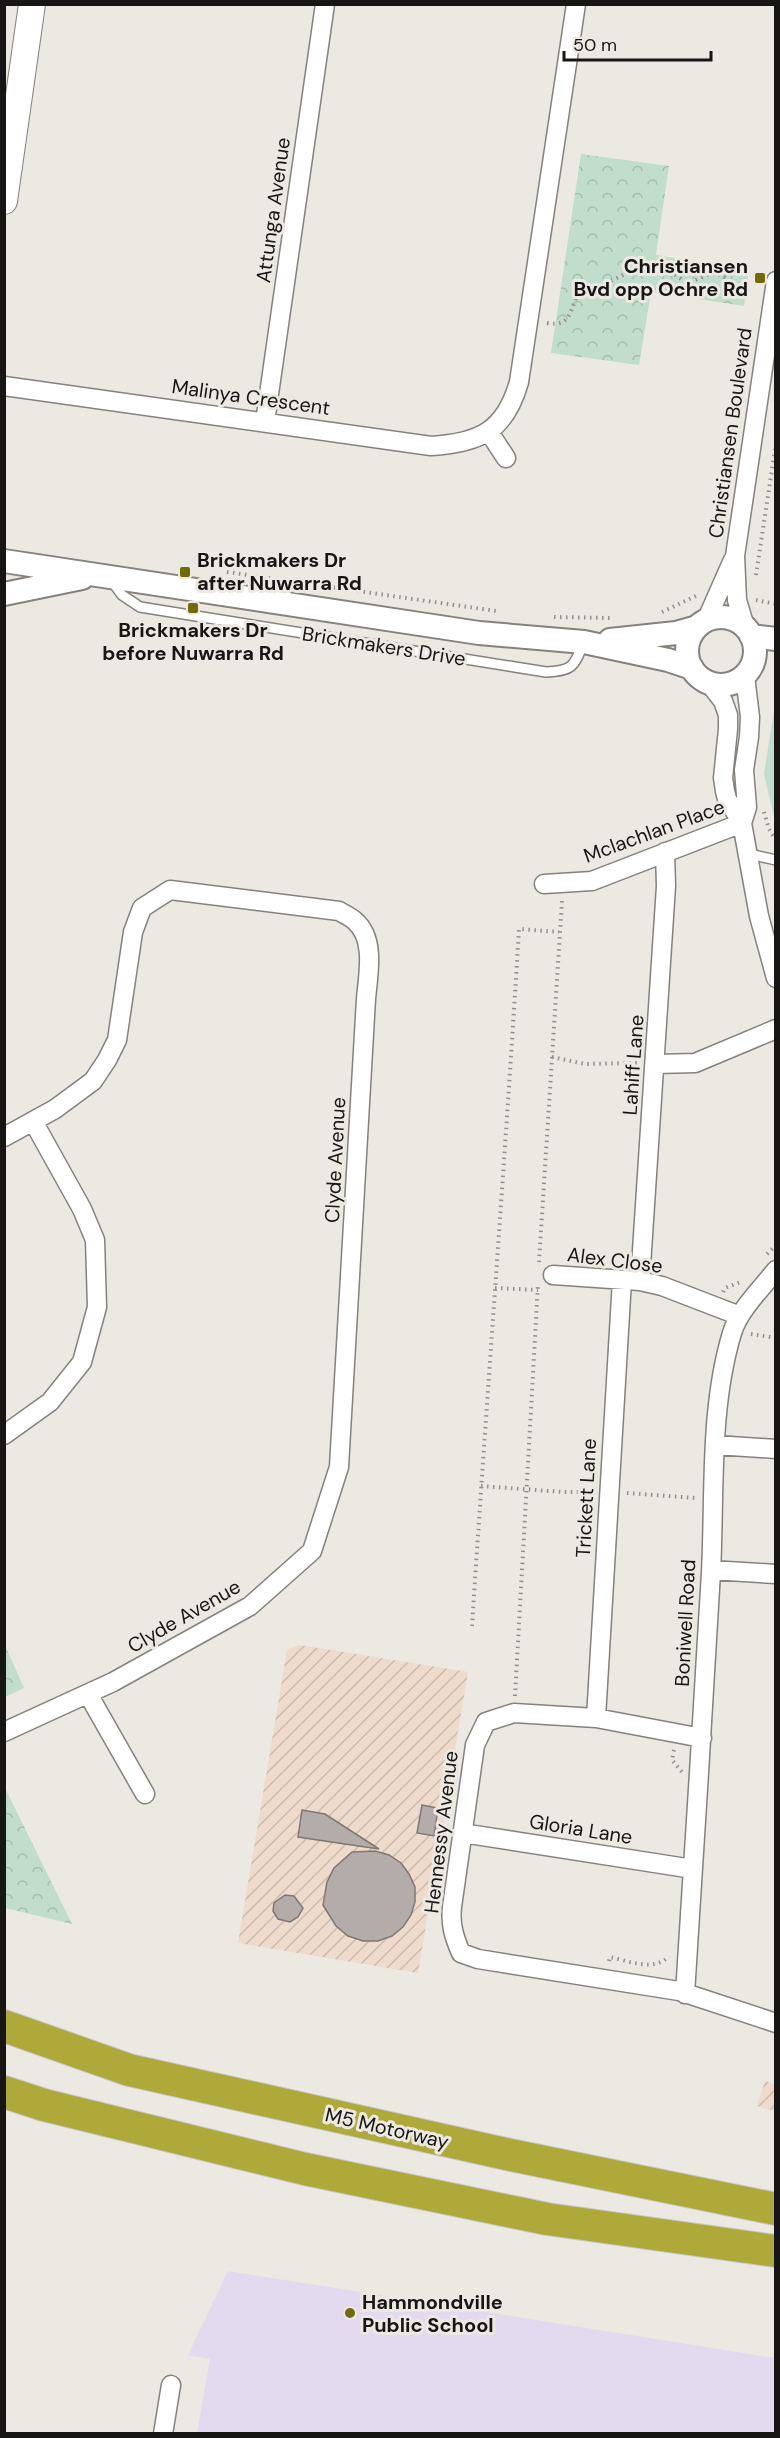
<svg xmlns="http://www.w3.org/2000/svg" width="780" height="2438" viewBox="0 0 780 2438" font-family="'DM Sans',sans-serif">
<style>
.industrial{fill:url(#industrial-furrows)}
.education{fill:#e3daef}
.grass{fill:#c0decb}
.park{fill:url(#park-crowns)}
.building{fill:#b3aca9;stroke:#7f7876;stroke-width:1.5}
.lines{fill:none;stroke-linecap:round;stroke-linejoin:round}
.service-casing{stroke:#85827c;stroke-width:12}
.minor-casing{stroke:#85827c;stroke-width:21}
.tertiary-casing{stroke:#85827c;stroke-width:26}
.secondary-casing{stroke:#85827c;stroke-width:28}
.motorway-casing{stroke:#c7c7c7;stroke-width:34}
.path{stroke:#93908c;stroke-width:4;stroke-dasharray:1.5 4.5;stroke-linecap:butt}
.service{stroke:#fff;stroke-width:9}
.minor{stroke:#fff;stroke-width:18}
.tertiary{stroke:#fff;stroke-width:22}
.secondary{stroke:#fff;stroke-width:26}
.motorway{stroke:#aea939;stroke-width:32}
.poi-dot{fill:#716b07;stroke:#ece8e2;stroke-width:2}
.labels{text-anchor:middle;stroke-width:6;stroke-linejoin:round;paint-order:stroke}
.street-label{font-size:20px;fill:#171614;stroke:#ece8e2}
.poi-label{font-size:20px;font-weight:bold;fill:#171614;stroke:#ece8e2;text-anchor:start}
</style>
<defs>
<pattern id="industrial-furrows" width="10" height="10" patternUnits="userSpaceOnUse" patternTransform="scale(1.5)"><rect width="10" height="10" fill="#eedbcb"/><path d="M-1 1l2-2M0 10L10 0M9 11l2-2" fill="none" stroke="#cbbbad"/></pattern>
<pattern id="park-crowns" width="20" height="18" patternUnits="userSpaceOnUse" patternTransform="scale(1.5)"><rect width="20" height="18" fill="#c0decb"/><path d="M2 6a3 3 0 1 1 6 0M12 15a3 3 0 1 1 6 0" fill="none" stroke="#a4bead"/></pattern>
</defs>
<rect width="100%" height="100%" fill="#ece8e2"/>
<path class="industrial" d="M300,1645l168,27 -50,301 -180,-30 49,-293z
M765,2081l10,3v27l-18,-5z"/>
<path class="education" d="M228,2271l547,87v75h-578l13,-74 -22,-4z"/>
<path class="grass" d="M775,705v116l-11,-47z"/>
<path class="park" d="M581,154l88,12 -13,89 93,15 -5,36 -93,-14 -12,73 -88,-12z
M5,1645l19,43 -19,9h-1z
M4,1788h1l67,136 -67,-16z"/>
<path class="building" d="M422,1805l16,3 -4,28 -17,-3z
M302,1810l23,4 54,35 -81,-12z
M375,1851l14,4 12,8 8,11 6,13v15l-4,13 -8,12 -11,9 -14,5h-15l-15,-5 -12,-10 -13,-21 4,-23 7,-14 18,-16z
M285,1895l9,1 9,12 -5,9 -8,5 -12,-3 -5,-8 1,-8z"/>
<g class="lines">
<defs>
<path id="service" d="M111,580l11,15 18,12 406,65c26,-1 28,-5 37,-28
M749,854l27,6"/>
<path id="minor" d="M4,386l427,60c49,-3 74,-15 88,-64l57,-378
M265,422l60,-418
M489,432l17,26
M706,621l27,-61
M745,627l-8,-27 -2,-44 41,-275
M709,683l14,18 5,14v14l-5,49 2,13 2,8 15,24 17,93 17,62
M742,823l5,-16 -3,-37 5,-33 1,-20 -5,-41
M544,884l48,-3 150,-58
M656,1064l39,-1 81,-34
M4,1137l51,-28 38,-28 14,-21 10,-20 16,-108 9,-24 28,-18 169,21c5,3 12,6 16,10 21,18 13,54 11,78l-27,468 -27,84 -62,55 -137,76 -109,50
M553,1275l87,6 22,5 78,30
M640,1281l26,-395 -1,-34
M4,1435l46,-33 32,-40 15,-55 -2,-67 -13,-31 -49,-88
M716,1445l60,4
M711,1570l65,4
M88,1694l57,100
M596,1718l26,-438
M702,1738l-106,-20 -82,-5 -28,9 -11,23 -23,162c-2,17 2,30 9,46l17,6 201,32 97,32
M462,1833l231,36
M685,1994c9,-141 18,-281 26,-422 4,-78 -2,-163 21,-239 7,-23 29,-44 44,-63
M163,2434l8,-49"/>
<path id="tertiary" d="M4,561l475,72 105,9 84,18 24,8
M4,594l78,-16
M687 651a34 34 0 1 1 68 0a34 34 0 1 1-68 0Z
M751,636l25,3
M610,640l66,-7 21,-6"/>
<path id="secondary" d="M4,201l28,-197"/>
<path id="motorway" d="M4,2026l125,44 377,84 270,55
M4,2092l40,13 261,64 242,50 229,32"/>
</defs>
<use href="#service" class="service-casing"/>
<use href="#minor" class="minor-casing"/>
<use href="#tertiary" class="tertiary-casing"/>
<use href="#secondary" class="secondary-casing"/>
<use href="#motorway" class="motorway-casing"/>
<path class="path" d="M547,323c24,4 22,-11 31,-29l21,-7 48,-24 10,-1 30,21c8,-2 19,-9 27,-9 14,0 24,18 36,25
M227,572l269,39
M756,575l20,-132
M756,600l20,4
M662,612l36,-17
M554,617l56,1
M764,812l5,17 7,11
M552,1057l33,7 52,-1
M767,1254l9,-9
M539,1262l23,-361
M495,1288l43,2
M723,1292l2,-4 18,-7
M751,1334l25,4
M481,1486l82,6h28
M627,1493l68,5
M472,1626c15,-232 33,-464 47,-697l40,3
M515,1696l23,-412
M674,1750l-2,10 10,12
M609,1961l1,-4c18,4 45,15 59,-1"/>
<use href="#service" class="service"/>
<use href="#minor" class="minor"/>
<use href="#tertiary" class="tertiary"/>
<use href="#secondary" class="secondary"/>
<use href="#motorway" class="motorway"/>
</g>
<g class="poi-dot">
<rect x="754" y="272" width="12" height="12" rx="3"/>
<rect x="179" y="566" width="12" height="12" rx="3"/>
<rect x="187" y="602" width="12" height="12" rx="3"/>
<circle cx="350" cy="2313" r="6"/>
</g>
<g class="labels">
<g class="street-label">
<text transform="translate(273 210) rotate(-82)" y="7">Attunga Avenue</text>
<text transform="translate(251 397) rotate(8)" y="7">Malinya Crescent</text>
<text transform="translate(730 433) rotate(-82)" y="7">Christiansen Boulevard</text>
<text transform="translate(384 646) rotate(9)" y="7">Brickmakers Drive</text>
<text transform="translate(654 831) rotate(-20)" y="7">Mclachlan Place</text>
<text transform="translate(633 1065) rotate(-86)" y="7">Lahiff Lane</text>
<text transform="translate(335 1160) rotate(-87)" y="7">Clyde Avenue</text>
<text transform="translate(615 1260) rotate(7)" y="7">Alex Close</text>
<text transform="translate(586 1498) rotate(-87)" y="7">Trickett Lane</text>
<text transform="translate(184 1616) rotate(-30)" y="7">Clyde Avenue</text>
<text transform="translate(685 1623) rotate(-87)" y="7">Boniwell Road</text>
<text transform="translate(581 1829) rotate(9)" y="7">Gloria Lane</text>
<text transform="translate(441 1832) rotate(-83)" y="7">Hennessy Avenue</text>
<text transform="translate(387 2128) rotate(13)" y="7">M5 Motorway</text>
</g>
<g class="poi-label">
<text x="748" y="273" text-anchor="end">Christiansen<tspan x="748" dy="23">Bvd opp Ochre Rd</tspan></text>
<text x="197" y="567">Brickmakers Dr<tspan x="197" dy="23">after Nuwarra Rd</tspan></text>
<text x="193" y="637" text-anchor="middle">Brickmakers Dr<tspan x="193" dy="23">before Nuwarra Rd</tspan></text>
<text x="362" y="2309">Hammondville<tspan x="362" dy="23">Public School</tspan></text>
</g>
</g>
<rect width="780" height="2438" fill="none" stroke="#171614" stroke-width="12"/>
<path d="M564 51v9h147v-9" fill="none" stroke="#171614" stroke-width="3"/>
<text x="573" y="51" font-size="18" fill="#171614" stroke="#ece8e2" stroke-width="4.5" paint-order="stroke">50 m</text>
</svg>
